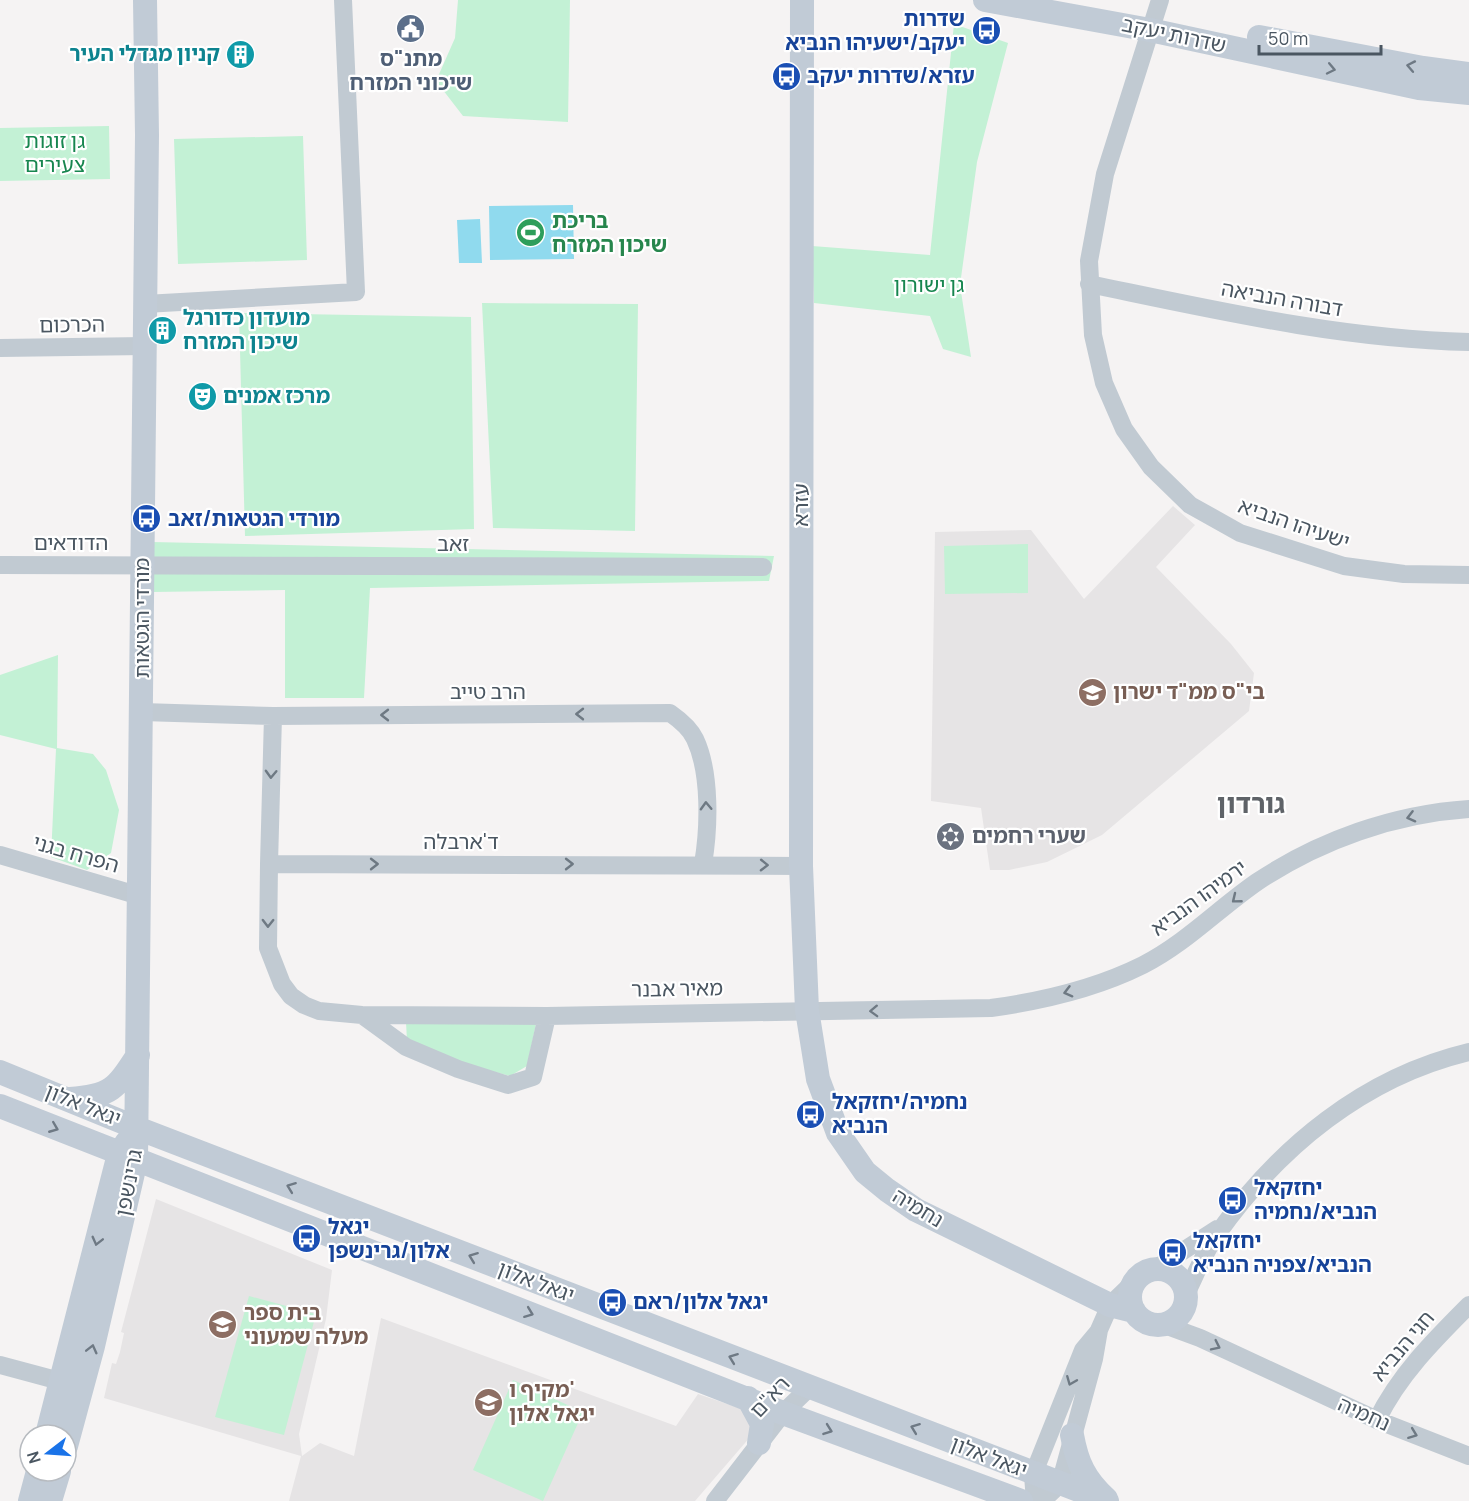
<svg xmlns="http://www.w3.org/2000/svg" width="1469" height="1501" viewBox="0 0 1469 1501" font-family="Manrope,'Noto Sans Hebrew',sans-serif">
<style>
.education{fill:#e6e4e5}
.green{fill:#c3f1d5}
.water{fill:#90daee}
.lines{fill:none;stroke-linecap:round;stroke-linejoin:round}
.street{stroke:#c1cad2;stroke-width:18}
.secondary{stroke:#c1cbd6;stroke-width:24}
.oneway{stroke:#6e7984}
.oneway2{stroke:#6e7983}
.labels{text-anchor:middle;stroke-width:4.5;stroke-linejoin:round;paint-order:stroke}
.transit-label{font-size:21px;font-weight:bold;fill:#164399;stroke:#fff;text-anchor:start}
.street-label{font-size:21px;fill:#4a5661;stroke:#fff}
.culture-label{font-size:21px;font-weight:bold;fill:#0d838f;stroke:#fff;text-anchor:start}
.service-label{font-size:21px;font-weight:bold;fill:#4e5e75;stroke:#fff}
.park-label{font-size:21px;fill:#17864f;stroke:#fff}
.leisure-label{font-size:21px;font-weight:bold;fill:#27864d;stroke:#fff;text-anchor:start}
.education-label{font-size:21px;font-weight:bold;fill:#785e54;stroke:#fff;text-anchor:start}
.worship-label{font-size:21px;font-weight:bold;fill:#5b616d;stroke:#fff;text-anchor:start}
.district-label{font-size:27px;font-weight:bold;fill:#5f6368;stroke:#fff}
</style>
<rect width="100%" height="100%" fill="#f5f3f3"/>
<path class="education" d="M1173,506l22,19 -39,42 75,77 23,29 -5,38 -147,124 -55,27 -38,8h-19l-9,-62 -50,-7 4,-269 96,-2 53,69z
M156,1199l176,71 -6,49 -27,115 3,22 18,-13 34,13 27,-138 295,108 22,-32 47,16 8,13 -2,13 -56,65h-406l12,-45 -197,-58 8,-35 4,1 4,-12 4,-19 -3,-1z"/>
<path class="green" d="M458,0h112l-2,122 -105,-6 -27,-35 19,-43z
M954,24l54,19 -31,119 -17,123 11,72 -28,-8 -13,-33 -116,-13 -2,-57 118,9z
M109,126l1,53 -110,2v-53z
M303,136l4,124 -129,4 -4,-125z
M482,303l156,1 -3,227 -142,-3z
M239,313l232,4 3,212 -229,7z
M152,542l622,14 -5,25 -399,7 -6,110h-79v-108l-132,2z
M1028,544v49l-83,1 -1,-48z
M58,655l-1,93 36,6 13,16 13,40 -8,43 -24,17 -36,-13 5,-108 -56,-14v-60z
M406,1022l130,2 -9,42 -17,10 -53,-14 -50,-21z
M249,1296l67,18 -32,121 -69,-18z
M513,1380l70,32 -40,89 -70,-31z"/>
<path class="water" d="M573,205l1,54 -84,1 -1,-54z
M480,219l2,44h-23l-2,-43z"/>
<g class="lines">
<path class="street" d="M1160,0l-55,174 -16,87 4,74 11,48 20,46 27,38 39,38 50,28 104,33 60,8 65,1
M1089,284c126,26 251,55 380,58
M145,304l211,-12 -13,-292
M0,348l145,-2
M0,565l763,2
M142,712l131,4 397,-3c10,7 20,15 25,26 16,34 14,90 8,125
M273,716l-4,148 532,2
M0,855l140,41
M269,864l-1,84 14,36 9,12 13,9 15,6 43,4 185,1 444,-8c51,-7 106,-20 152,-43 43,-22 75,-56 114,-83 63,-42 137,-68 212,-73
M362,1015l44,32 52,22 50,16 25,-8 14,-61
M1155,1269l62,-40
M1186,1294c10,-20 18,-42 32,-61 61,-86 146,-156 251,-181
M1162,1324l38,14 177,82 92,36
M0,1365l71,19
M1377,1420c22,-45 57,-80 92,-115
M715,1501l68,-88 27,-26
M1035,1501l-2,-26 50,-125 15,-18
M1042,1501l18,-17 34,-125 5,-29 11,-25 25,-24"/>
<path class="secondary" d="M802,0l-1,866 6,144 11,69 20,54 27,39 22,18 29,20 194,95 24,6
M985,0l165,30 269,58 50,5
M1259,37l164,31 46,6
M0,1072l137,56 970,373
M70,1099c41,-3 46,-10 68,-44
M0,1106l783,307 238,88
M1130 1297a28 28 0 1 1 56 0a28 28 0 1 1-56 0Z
M748,1398l14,26 -3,19
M47,1435l72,-281 8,-12
M1072,1435c5,28 13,45 34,64
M66,1446l27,-100 43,-186 11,-1025 -2,-135
M30,1501l8,-30
M50,1501l9,-30"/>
</g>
<defs><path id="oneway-chevron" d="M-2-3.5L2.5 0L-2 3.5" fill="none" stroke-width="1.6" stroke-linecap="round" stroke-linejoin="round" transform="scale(1.5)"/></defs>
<g class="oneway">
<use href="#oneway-chevron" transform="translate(1411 66) rotate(-169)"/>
<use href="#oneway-chevron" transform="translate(1331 69) rotate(12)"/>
<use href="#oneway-chevron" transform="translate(54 1128) rotate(22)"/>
<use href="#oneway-chevron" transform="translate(291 1187) rotate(-159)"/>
<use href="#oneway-chevron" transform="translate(97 1241) rotate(104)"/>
<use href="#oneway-chevron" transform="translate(473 1257) rotate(-159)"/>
<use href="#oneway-chevron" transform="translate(529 1313) rotate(21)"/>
<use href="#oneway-chevron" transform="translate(92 1349) rotate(-76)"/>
<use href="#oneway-chevron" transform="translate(733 1358) rotate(-159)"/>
<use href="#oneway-chevron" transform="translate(915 1428) rotate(-159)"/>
<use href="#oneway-chevron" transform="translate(828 1430) rotate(20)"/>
</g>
<g class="oneway2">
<use href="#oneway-chevron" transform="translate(580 714) rotate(180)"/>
<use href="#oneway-chevron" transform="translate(385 715) rotate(180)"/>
<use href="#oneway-chevron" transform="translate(271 774) rotate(92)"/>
<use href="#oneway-chevron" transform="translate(706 806) rotate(-92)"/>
<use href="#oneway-chevron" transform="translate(1411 817) rotate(166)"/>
<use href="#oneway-chevron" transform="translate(374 864)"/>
<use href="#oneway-chevron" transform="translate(569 864)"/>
<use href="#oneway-chevron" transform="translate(764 865) rotate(1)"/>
<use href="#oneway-chevron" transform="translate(1236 899) rotate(141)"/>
<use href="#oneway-chevron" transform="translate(268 923) rotate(91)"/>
<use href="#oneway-chevron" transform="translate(1068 992) rotate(165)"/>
<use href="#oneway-chevron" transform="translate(874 1011) rotate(178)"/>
<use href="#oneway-chevron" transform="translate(1216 1346) rotate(26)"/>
<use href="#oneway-chevron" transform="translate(1071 1381) rotate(112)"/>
<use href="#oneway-chevron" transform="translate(1413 1434) rotate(21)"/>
</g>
<defs>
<symbol id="civic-disc" viewBox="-11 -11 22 22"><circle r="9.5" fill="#5c6f8a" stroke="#fff"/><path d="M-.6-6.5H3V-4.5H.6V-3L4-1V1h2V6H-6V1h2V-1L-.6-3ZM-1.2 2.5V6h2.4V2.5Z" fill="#fff"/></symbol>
<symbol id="bus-disc" viewBox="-11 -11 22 22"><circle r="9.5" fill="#1a4fb4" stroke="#fff"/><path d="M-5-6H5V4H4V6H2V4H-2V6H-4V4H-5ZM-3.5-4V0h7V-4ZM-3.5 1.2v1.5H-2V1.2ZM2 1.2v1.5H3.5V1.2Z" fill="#fff"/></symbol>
<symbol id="building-disc" viewBox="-11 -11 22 22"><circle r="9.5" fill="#0f9aa8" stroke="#fff"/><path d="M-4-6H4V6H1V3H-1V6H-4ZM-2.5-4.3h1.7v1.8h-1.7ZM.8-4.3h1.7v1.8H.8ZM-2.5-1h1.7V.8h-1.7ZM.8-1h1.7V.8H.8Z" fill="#fff"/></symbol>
<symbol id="stadium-disc" viewBox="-11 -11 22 22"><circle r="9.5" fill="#2e9e5b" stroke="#fff"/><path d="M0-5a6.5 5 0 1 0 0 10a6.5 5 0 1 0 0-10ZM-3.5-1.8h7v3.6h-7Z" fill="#fff"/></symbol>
<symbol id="theatre-disc" viewBox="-11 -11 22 22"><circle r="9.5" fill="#0f9aa8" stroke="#fff"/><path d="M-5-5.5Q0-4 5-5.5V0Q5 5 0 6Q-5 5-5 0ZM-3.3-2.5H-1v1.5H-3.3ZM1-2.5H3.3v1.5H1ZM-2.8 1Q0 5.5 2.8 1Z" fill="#fff"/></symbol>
<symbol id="school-disc" viewBox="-11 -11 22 22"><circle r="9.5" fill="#8d6e63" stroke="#fff"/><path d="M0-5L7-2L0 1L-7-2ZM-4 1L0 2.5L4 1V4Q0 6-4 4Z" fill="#fff"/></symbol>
<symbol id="synagogue-disc" viewBox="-11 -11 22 22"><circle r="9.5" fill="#6b7280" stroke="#fff"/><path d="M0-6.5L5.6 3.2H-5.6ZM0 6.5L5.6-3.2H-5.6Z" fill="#fff"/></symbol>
</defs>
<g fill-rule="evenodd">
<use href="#civic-disc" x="394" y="12" width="33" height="33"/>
<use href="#bus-disc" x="970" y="14" width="33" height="33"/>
<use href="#building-disc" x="224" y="38" width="33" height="33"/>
<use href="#bus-disc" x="770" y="60" width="33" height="33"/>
<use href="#stadium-disc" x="514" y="216" width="33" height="33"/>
<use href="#building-disc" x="146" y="314" width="33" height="33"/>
<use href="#theatre-disc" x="186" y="380" width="33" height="33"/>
<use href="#bus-disc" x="130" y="502" width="33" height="33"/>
<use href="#school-disc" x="1076" y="676" width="33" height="33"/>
<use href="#synagogue-disc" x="934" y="820" width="33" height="33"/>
<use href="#bus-disc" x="794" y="1098" width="33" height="33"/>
<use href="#bus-disc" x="1216" y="1184" width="33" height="33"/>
<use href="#bus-disc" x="290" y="1222" width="33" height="33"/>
<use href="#bus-disc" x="1156" y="1236" width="33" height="33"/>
<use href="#bus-disc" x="596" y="1286" width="33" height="33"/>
<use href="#school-disc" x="206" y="1308" width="33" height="33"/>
<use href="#school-disc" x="472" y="1386" width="33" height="33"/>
</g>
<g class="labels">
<g class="transit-label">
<text x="965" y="26" text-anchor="end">שדרות<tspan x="965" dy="24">יעקב/ישעיהו הנביא</tspan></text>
<text x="807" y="83">עזרא/שדרות יעקב</text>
<text x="168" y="526">מורדי הגטאות/זאב</text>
<text x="832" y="1109">נחמיה/יחזקאל<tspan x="832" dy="24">הנביא</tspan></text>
<text x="1254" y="1195">יחזקאל<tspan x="1254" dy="24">הנביא/נחמיה</tspan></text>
<text x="328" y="1234">יגאל<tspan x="328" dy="24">אלון/גרינשפן</tspan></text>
<text x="1193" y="1248">יחזקאל<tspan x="1193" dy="24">הנביא/צפניה הנביא</tspan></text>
<text x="633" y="1309">יגאל אלון/ראם</text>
</g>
<g class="street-label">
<text transform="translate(1174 35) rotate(12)" y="7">שדרות יעקב</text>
<text transform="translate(1282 299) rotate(10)" y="7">דבורה הנביאה</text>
<text transform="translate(72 325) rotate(-1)" y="7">הכרכום</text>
<text transform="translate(801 505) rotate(-90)" y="7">עזרא</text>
<text transform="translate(1294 524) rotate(19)" y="7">ישעיהו הנביא</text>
<text x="71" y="550">הדודאים</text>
<text x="453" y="551">זאב</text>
<text transform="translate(142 618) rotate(-90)" y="7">מורדי הגטאות</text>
<text x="488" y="699">הרב טייב</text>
<text x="461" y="849">ד'ארבלה</text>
<text transform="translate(76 854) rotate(16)" y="7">הפרח בגני</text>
<text transform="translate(1199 898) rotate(-36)" y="7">ירמיהו הנביא</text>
<text transform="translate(677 989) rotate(-1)" y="7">מאיר אבנר</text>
<text transform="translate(83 1105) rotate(22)" y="7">יגאל אלון</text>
<text transform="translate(129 1183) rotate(-79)" y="7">גרינשפן</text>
<text transform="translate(918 1208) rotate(31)" y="7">נחמיה</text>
<text transform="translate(536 1282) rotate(21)" y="7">יגאל אלון</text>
<text transform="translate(1403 1346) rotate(-50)" y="7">חגי הנביא</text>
<text transform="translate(770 1397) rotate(-47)" y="7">רא"ם</text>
<text transform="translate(1364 1414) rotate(24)" y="7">נחמיה</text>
<text transform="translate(989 1457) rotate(21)" y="7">יגאל אלון</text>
</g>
<g class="culture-label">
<text x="220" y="61" text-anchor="end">קניון מגדלי העיר</text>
<text x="183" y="325">מועדון כדורגל<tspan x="183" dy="24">שיכון המזרח</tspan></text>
<text x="223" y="403">מרכז אמנים</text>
</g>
<g class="service-label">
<text x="411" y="66">מתנ"ס<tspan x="411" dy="24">שיכוני המזרח</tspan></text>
</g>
<g class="park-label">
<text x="55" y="148">גן זוגות<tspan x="55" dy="24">צעירים</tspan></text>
<text x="929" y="292">גן ישורון</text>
</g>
<g class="leisure-label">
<text x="552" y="228">בריכת<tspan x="552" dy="24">שיכון המזרח</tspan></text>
</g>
<g class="education-label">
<text x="1113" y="699">בי"ס ממ"ד ישרון</text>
<text x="244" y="1320">בית ספר<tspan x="244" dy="24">מעלה שמעוני</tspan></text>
<text x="509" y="1397">מקיף ו'<tspan x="509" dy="24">יגאל אלון</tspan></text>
</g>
<g class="worship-label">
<text x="972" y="843">שערי רחמים</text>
</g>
<g class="district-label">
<text x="1251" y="813">גורדון</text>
</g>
</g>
<g transform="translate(48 1453) rotate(253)"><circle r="28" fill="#ffffff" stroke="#b7bbc0" stroke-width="1.5"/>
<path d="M0-4.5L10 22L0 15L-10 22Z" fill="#1a73e8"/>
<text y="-9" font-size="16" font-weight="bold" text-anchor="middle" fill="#4a5661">N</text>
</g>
<path d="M1259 45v9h122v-9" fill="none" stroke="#4a5661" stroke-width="3"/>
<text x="1268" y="45" font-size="18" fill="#4a5661" stroke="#ffffff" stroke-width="4.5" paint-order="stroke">50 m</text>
</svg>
